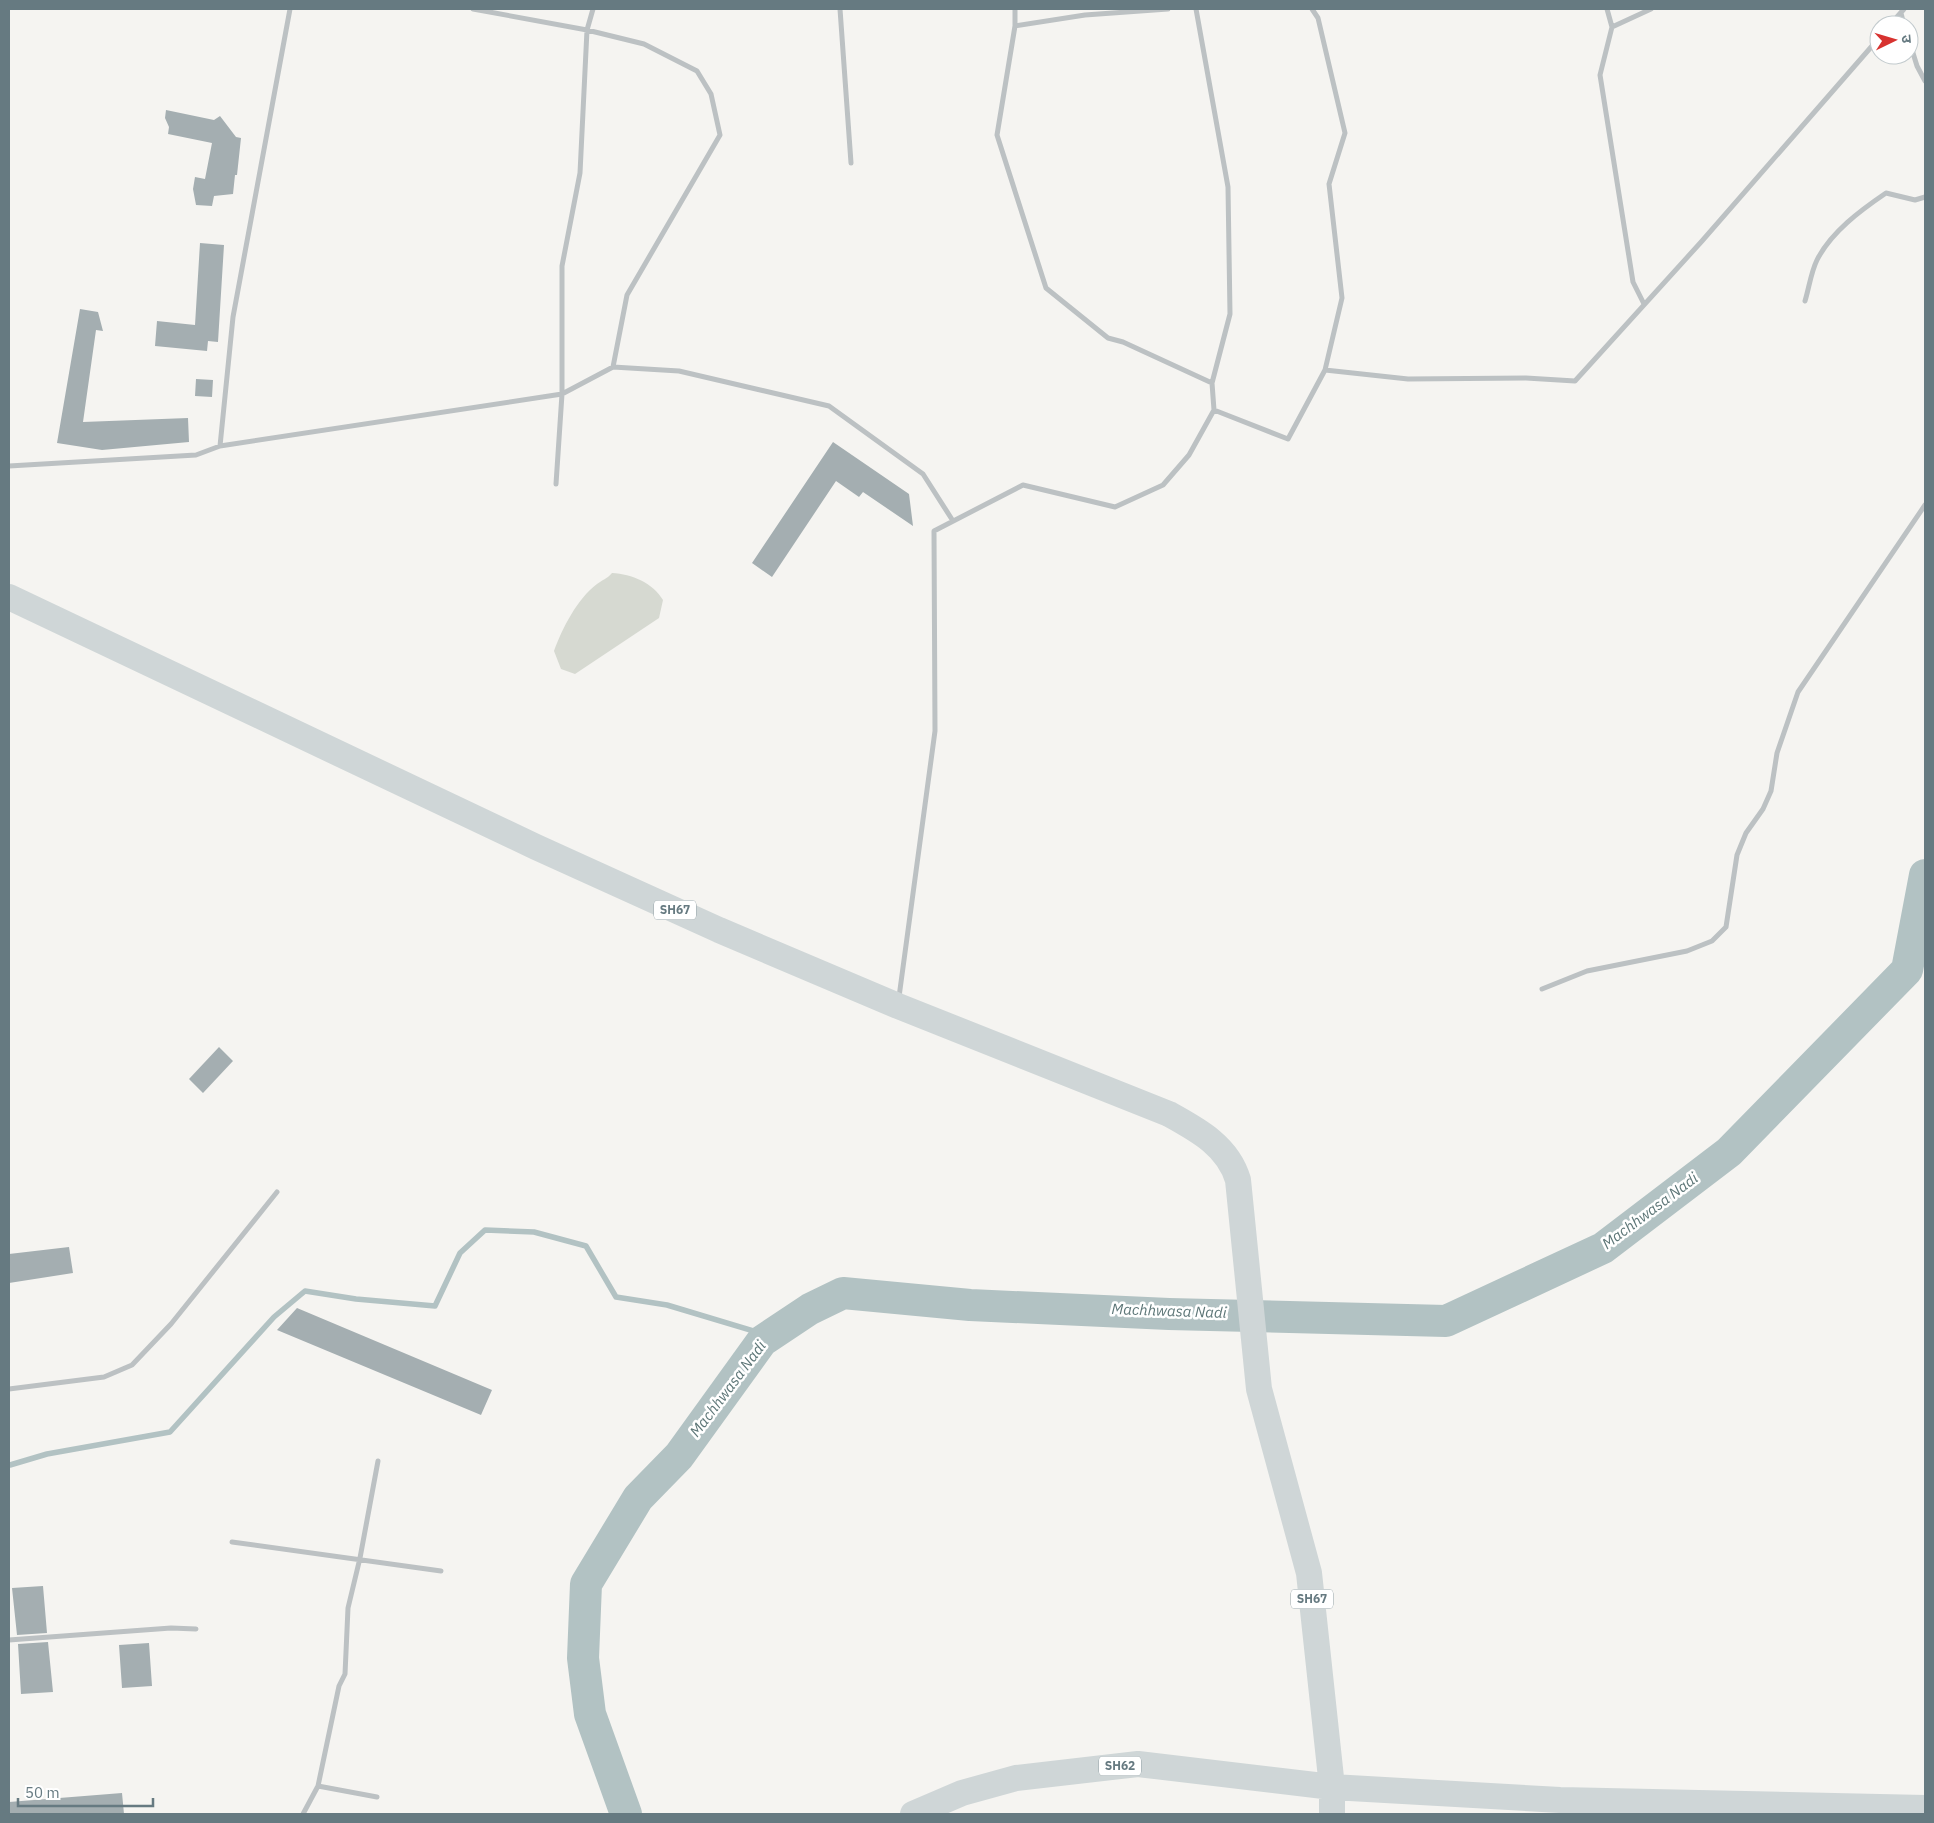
<svg xmlns="http://www.w3.org/2000/svg" width="1934" height="1823" viewBox="0 0 1934 1823" font-family="'IBM Plex Sans','Noto Sans Devanagari',sans-serif">
<style>
.green{fill:#d6d9d1}
.lines{fill:none;stroke-linecap:round;stroke-linejoin:round}
.stream{stroke:#b2c2c3;stroke-width:5.5}
.river{stroke:#b2c2c3;stroke-width:32}
.building{fill:#a4aeb1}
.minor{stroke:#bcc1c3;stroke-width:5}
.primary{stroke:#cfd6d7;stroke-width:26}
.labels{text-anchor:middle;stroke-width:5;stroke-linejoin:round;paint-order:stroke}
.shield{fill:#fff;stroke:#94a2a7;stroke-width:1}
.shield-label{font-size:12px;font-weight:bold;fill:#667a81}
.water-label{font-size:15px;font-style:italic;fill:#5d7677;stroke:#fff}
</style>
<rect width="100%" height="100%" fill="#f5f4f1"/>
<path class="green" d="M612,573c20,1 41,10 51,27l-4,18 -84,56 -14,-5 -7,-18c8,-22 23,-52 43,-67 5,-4 10,-5 15,-11z"/>
<g class="lines">
<path class="stream" d="M10,1465l37,-11 123,-22 104,-115 31,-26 51,8 79,7 25,-53 25,-23 49,2 52,14 30,51 51,8 103,31"/>
<path class="river" d="M626,1814l-36,-100 -7,-56 3,-74 52,-86 41,-42 83,-115 48,-32 33,-16 127,12 199,9 277,7 157,-73 126,-96 178,-182 18,-95"/>
</g>
<path class="building" d="M166,110l48,10 6,-4 16,21 5,1 -4,37h-2l-2,19 -19,2 -2,10 -16,-1 -3,-16 2,-12 10,2 7,-36 -44,-9 1,-7 -4,-9z
M200,243l24,2 -6,97 -10,-1 -1,10 -52,-5 2,-25 38,4z
M80,309l18,3 5,19 -7,-1 -13,92 105,-4 1,24 -87,8 -45,-7z
M196,379l17,1 -1,17 -17,-1z
M833,442l76,52 4,32 -50,-34 -4,5 -23,-16 -64,96 -20,-14z
M219,1047l14,14 -30,32 -14,-14z
M69,1247l4,26 -64,10v-29z
M297,1308l195,82 -11,25 -204,-85z
M43,1586l4,47 -30,2 -5,-47z
M48,1642l5,50 -32,2 -3,-50z
M149,1643l3,43 -30,2 -3,-43z
M122,1793l2,21h-115v-12z"/>
<g class="lines">
<path class="minor" d="M290,9l-57,308 -13,129 342,-52 51,-27 66,4 150,35 94,68 30,47
M473,9l114,21 57,14 53,27 14,23 9,41 -93,160 -14,72
M840,9l11,154
M1015,9v17l-18,109 49,153 62,50 15,4 89,41
M1196,9l32,178 2,127 -18,69 2,27
M1312,9l6,9 27,115 -16,51 13,114 -17,72
M1607,9l5,18 -12,48 33,207 11,22
M1901,13l3,12
M1890,25l14,-16
M1015,26l70,-11 83,-6
M1612,27l39,-18
M1909,40l8,26 8,15
M1805,301c4,-13 6,-29 12,-41 14,-28 44,-50 69,-67l29,7 10,-3
M9,466l187,-11 24,-9
M556,484l6,-90v-128l18,-93 7,-143 6,-21
M1542,989l45,-18 100,-20 25,-10 14,-14 11,-72 9,-22 17,-24 8,-18 6,-38 21,-61 127,-187
M899,997l36,-266 -1,-200 89,-46 92,22 48,-22 26,-30 25,-45 74,29 37,-69 83,9 118,-1 49,3 127,-140 177,-203
M9,1389l95,-12 28,-12 39,-41 106,-132
M232,1542l209,29
M9,1640l162,-12 25,1
M318,1786l59,11
M303,1814l15,-28 21,-100 6,-12 3,-66 12,-50 18,-97"/>
<path class="primary" d="M9,597l527,250 183,83 179,76 271,108c29,16 59,32 69,66l21,209 50,184 23,214v27
M913,1814l49,-21 54,-15 122,-14 194,23 228,13 365,8"/>
</g>
<g class="labels">
<g class="shield">
<rect x="654" y="900.5" width="42" height="19" rx="4"/>
<rect x="1291" y="1589.5" width="42" height="19" rx="4"/>
<rect x="1099" y="1756.5" width="42" height="19" rx="4"/>
</g>
<g class="shield-label">
<text x="675" y="914">SH67</text>
<text x="1312" y="1603">SH67</text>
<text x="1120" y="1770">SH62</text>
</g>
<g class="water-label">
<text transform="translate(1650 1211) rotate(-37)" y="5">Machhwasa Nadi</text>
<text transform="translate(1169 1311) rotate(2)" y="5">Machhwasa Nadi</text>
<text transform="translate(728 1389) rotate(-53)" y="5">Machhwasa Nadi</text>
</g>
</g>
<rect width="1934" height="1823" fill="none" stroke="#667a81" stroke-width="20"/>
<g transform="translate(1894 40) rotate(85)"><circle r="24" fill="#ffffff" stroke="#c2cacd"/>
<path d="M0-4L9 19L0 12L-9 19Z" fill="#d7322f"/>
<text y="-8" font-size="14" font-weight="bold" text-anchor="middle" fill="#667a81">उ</text>
</g>
<path d="M18 1798v8h135v-8" fill="none" stroke="#667a81" stroke-width="2.5"/>
<text x="25" y="1798" font-size="15" fill="#667a81" stroke="#ffffff" stroke-width="4" paint-order="stroke">50 m</text>
</svg>
